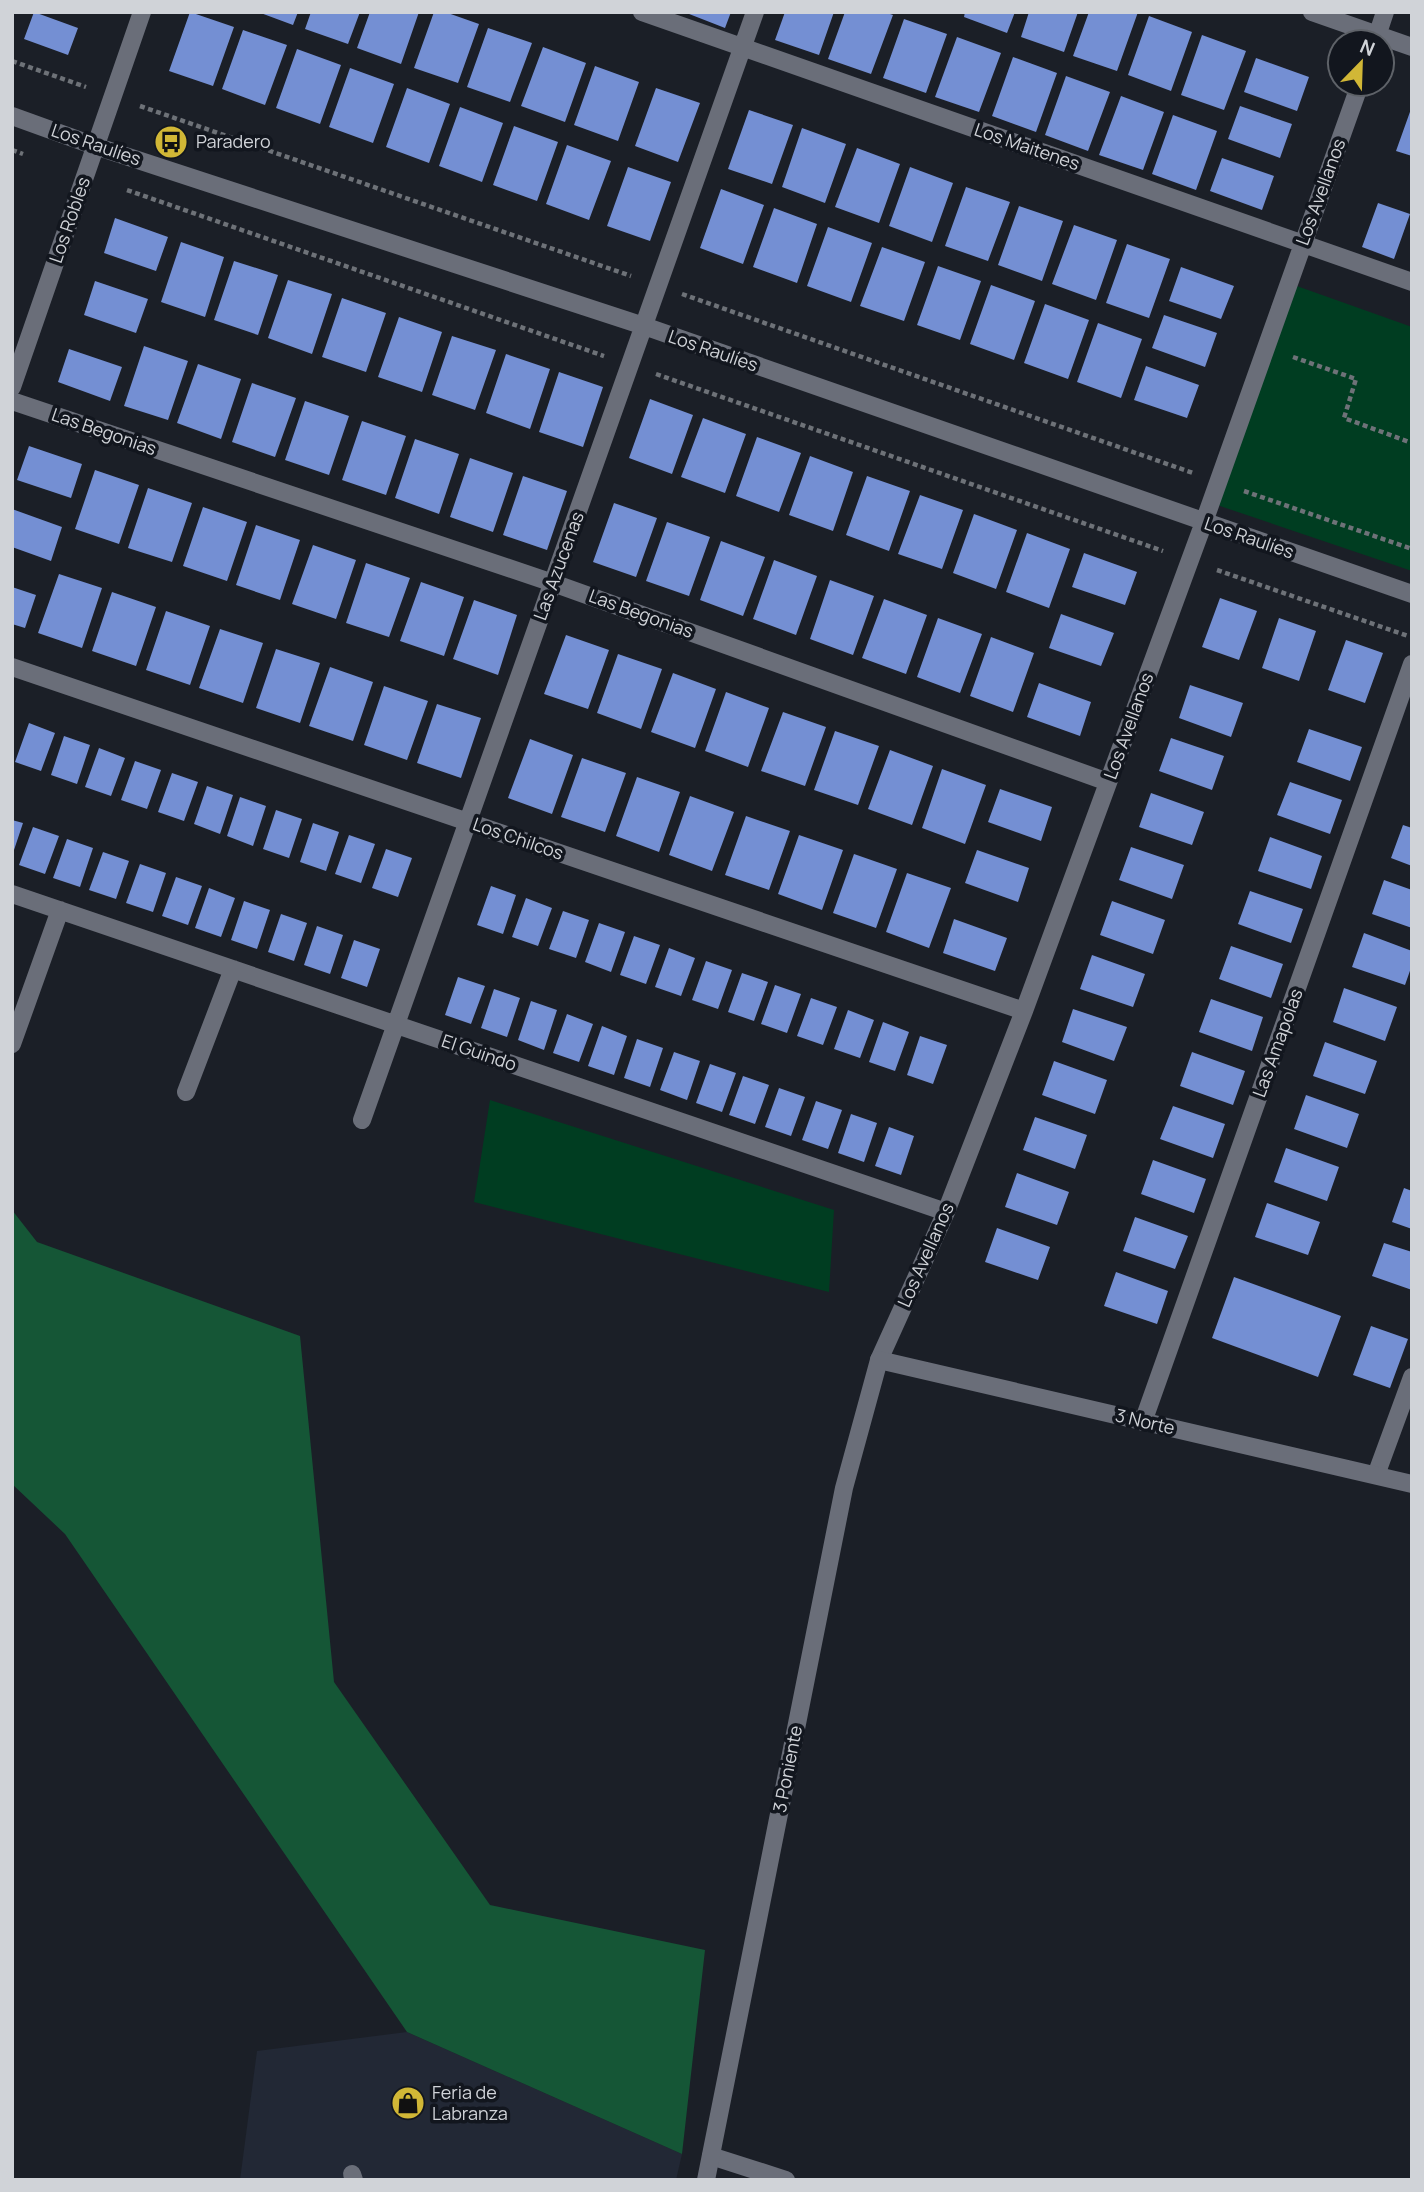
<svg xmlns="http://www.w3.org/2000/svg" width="1424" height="2192" viewBox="0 0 1424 2192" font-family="Manrope,sans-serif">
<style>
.built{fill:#222835}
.green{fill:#003d21}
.forest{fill:#155636}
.building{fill:#748fd3}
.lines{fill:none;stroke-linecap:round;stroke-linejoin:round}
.path{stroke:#6e7278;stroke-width:4.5;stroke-dasharray:5 3.5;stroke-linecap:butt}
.service{stroke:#6a6e79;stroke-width:18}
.minor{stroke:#6a6e79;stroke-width:18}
.tertiary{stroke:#6a6e79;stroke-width:18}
.labels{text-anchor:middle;stroke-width:7;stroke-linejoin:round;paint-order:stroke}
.poi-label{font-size:18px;fill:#d0d3d8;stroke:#12161e;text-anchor:start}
.street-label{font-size:18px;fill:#d0d3d8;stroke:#12161e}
</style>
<rect width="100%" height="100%" fill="#1b1f27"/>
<path class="built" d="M407,2032l275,122 -6,26h-436l17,-129z"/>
<path class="green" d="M1294,285l118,42v244l-195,-66z
M490,1100l344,110 -5,82 -355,-90z"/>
<path class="forest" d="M12,1210l25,32 263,94 34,346 156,223 215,45 -23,204 -275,-122 -342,-498 -53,-50z"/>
<path class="building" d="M34,12l44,16 -10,27 -44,-16z
M190,12l44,15 -21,59 -44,-15z
M258,12h40l-5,13z
M311,12h49l-12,32 -43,-15z
M370,12h49l-18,52 -44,-16z
M434,12h11l34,12 -21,59 -44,-15z
M684,12h47l-6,16z
M785,12h49l-15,43 -44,-15z
M845,12h39l9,3 -22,59 -43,-15z
M965,12h50l-8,21 -43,-16z
M1029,12h49l-14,40 -43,-15z
M1089,12h49l-21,59 -44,-15z
M1149,16l43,16 -21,59 -43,-16z
M904,19l43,15 -21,59 -43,-15z
M488,28l44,15 -22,59 -43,-15z
M243,30l44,15 -22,60 -43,-16z
M1202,35l44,16 -22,59 -43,-15z
M957,37l44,16 -22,59 -44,-15z
M543,47l43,16 -21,59 -44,-16z
M297,49l44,16 -21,59 -44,-16z
M1013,57l44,16 -21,59 -44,-16z
M1256,58l53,19 -12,34 -53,-19z
M595,66l44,16 -21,59 -44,-16z
M350,68l44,16 -21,59 -44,-16z
M1066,76l44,16 -22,59 -43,-16z
M407,88l43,16 -21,59 -43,-16z
M656,88l44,15 -22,59 -43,-16z
M1121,96l43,16 -21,58 -44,-15z
M1240,106l52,18 -12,34 -52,-19z
M460,107l43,16 -21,59 -43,-16z
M1411,109h1v47l-16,-5z
M749,110l44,15 -21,59 -44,-15z
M1173,115l44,16 -21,59 -44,-16z
M514,126l44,16 -21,59 -44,-16z
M802,128l44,16 -21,59 -43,-16z
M567,145l44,16 -22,59 -43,-16z
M857,148l43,16 -21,59 -44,-16z
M1222,158l52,18 -12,34 -52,-19z
M628,167l43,15 -21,59 -43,-15z
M910,167l43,16 -21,59 -43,-16z
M966,187l44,15 -22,59 -43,-15z
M721,189l43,16 -21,59 -43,-16z
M1378,203l32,11 -16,45 -32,-12z
M1019,206l44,15 -21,60 -44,-16z
M774,208l43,16 -20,59 -44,-16z
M115,218l53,19 -12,34 -52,-18z
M1074,225l43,15 -21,60 -44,-16z
M828,227l44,16 -21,59 -44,-16z
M181,242l43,15 -19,60 -44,-15z
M1127,244l43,15 -21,59 -43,-15z
M882,247l43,15 -21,59 -44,-15z
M234,261l44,14 -20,60 -44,-15z
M938,266l43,15 -21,59 -43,-15z
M1181,267l53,19 -13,33 -52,-18z
M288,280l44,14 -20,60 -44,-16z
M95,281l53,18 -12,34 -52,-18z
M991,285l44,16 -21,59 -44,-16z
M342,298l44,15 -20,59 -44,-15z
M1045,304l44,16 -21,59 -44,-16z
M1164,315l53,18 -12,34 -53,-19z
M399,317l43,15 -20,60 -44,-15z
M1098,323l44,16 -21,59 -44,-16z
M452,336l44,14 -21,60 -43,-15z
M144,346l44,15 -20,59 -44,-14z
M69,349l53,18 -12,34 -52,-19z
M506,354l44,15 -20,60 -44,-16z
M198,364l43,15 -20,60 -44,-16z
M1146,366l53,19 -12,33 -53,-18z
M559,372l44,15 -20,60 -44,-15z
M252,383l44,15 -21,59 -43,-15z
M650,399l43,16 -21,59 -43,-16z
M305,401l44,15 -20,59 -44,-15z
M703,418l43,16 -21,59 -44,-16z
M362,421l44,15 -20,59 -44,-15z
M757,437l44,16 -22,59 -43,-16z
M415,439l44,15 -20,60 -44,-16z
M29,446l53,18 -11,34 -54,-18z
M810,456l43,16 -20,59 -44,-16z
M470,458l43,15 -20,59 -43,-15z
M95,470l44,15 -20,59 -44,-15z
M523,476l44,15 -20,59 -44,-15z
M867,476l43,15 -21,60 -43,-16z
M148,488l44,15 -20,59 -44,-14z
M920,495l43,15 -21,59 -44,-15z
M614,503l43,15 -21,59 -43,-15z
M203,507l44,15 -20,59 -44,-15z
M12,509l50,18 -11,34 -39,-14z
M974,514l43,16 -21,59 -43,-16z
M667,522l43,15 -21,59 -43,-15z
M256,525l44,15 -20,60 -44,-15z
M1027,533l43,16 -21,59 -43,-16z
M721,541l44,16 -22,59 -43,-16z
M313,545l43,15 -20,59 -44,-15z
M1084,553l53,19 -12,33 -53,-18z
M774,560l43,16 -21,59 -43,-16z
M366,563l44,15 -21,59 -43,-14z
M59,574l43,14 -20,60 -44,-15z
M830,580l44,16 -21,59 -43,-16z
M421,582l43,15 -20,59 -44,-15z
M12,587l24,8 -11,33 -13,-4z
M112,592l44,15 -20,59 -44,-15z
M1220,598l37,13 -18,49 -37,-13z
M884,599l43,16 -21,59 -44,-16z
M474,600l43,15 -19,60 -45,-16z
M166,611l44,15 -20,59 -44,-15z
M1061,614l53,19 -13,33 -52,-18z
M938,618l44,16 -22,59 -43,-16z
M1279,618l37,13 -17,50 -37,-13z
M220,629l43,14 -20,60 -44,-15z
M566,635l43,15 -21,59 -44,-15z
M991,637l43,16 -21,59 -43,-16z
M1346,640l37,13 -18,50 -37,-13z
M276,649l44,14 -20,60 -44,-15z
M618,654l44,15 -21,60 -44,-16z
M330,667l43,15 -20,59 -44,-15z
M673,673l43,16 -21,59 -44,-16z
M1039,683l52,19 -11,34 -53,-19z
M1190,685l53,18 -12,34 -52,-19z
M384,686l44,15 -21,59 -43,-15z
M726,692l43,16 -21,59 -43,-16z
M437,704l44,14 -20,60 -44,-15z
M783,712l43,15 -21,59 -44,-15z
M29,723l26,10 -14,38 -26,-9z
M1309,729l53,18 -12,34 -53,-19z
M835,731l44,15 -21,59 -44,-15z
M64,736l26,9 -13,39 -26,-9z
M1171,738l53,18 -12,34 -53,-19z
M530,739l43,16 -21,59 -44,-16z
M99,748l26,10 -14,38 -26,-9z
M890,750l43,16 -21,59 -44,-16z
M582,758l44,15 -21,59 -44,-15z
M135,761l26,9 -14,39 -26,-9z
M942,769l44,16 -21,59 -43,-16z
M172,773l26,9 -14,39 -26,-9z
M637,777l43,15 -21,60 -43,-16z
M1290,782l52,18 -12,34 -53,-19z
M207,786l26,9 -13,39 -26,-10z
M1000,789l52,18 -11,34 -53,-19z
M1151,793l53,19 -12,33 -53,-18z
M690,796l44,16 -22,59 -43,-16z
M240,797l26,9 -13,40 -26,-10z
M276,810l26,9 -13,39 -26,-9z
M746,816l44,15 -21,59 -44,-15z
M12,820l11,3 -10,30h-1z
M313,823l26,9 -13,39 -26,-9z
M1403,825l9,3v38l-21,-8z
M33,827l26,9 -14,38 -26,-9z
M349,835l26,9 -14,39 -26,-9z
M799,835l44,15 -21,60 -44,-16z
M1270,837l52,19 -11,33 -53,-18z
M67,839l26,9 -13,39 -27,-9z
M1131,847l53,18 -12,34 -53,-19z
M386,849l26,9 -14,39 -26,-9z
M977,850l52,18 -11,34 -53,-19z
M103,852l26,9 -13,38 -27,-9z
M854,854l43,15 -21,59 -43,-15z
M140,864l26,9 -13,39 -27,-9z
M907,873l44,15 -22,60 -43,-16z
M176,877l26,9 -14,39 -26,-9z
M1384,880l28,10v38l-40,-14z
M491,886l25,9 -13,39 -26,-9z
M209,888l26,10 -14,39 -26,-9z
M1250,891l53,18 -12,34 -53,-19z
M526,898l26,10 -14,38 -26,-9z
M244,901l26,9 -13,39 -26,-9z
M1112,901l53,19 -12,34 -53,-19z
M563,911l26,9 -13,38 -27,-9z
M281,914l26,9 -13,38 -26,-9z
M954,919l53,19 -12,33 -52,-18z
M599,923l26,9 -14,40 -26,-10z
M317,926l26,9 -13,39 -26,-9z
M1364,933l48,18v14l-7,20 -53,-18z
M634,936l26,9 -14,39 -26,-9z
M354,940l26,9 -13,38 -26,-9z
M1231,946l52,18 -12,34 -52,-19z
M669,948l26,10 -14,38 -26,-9z
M1092,955l53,19 -12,33 -53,-18z
M706,961l26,9 -14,39 -26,-9z
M742,973l26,9 -14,39 -26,-9z
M458,977l27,9 -14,38 -26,-9z
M775,985l26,9 -14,39 -26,-9z
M1344,988l53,19 -12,34 -52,-19z
M494,989l26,9 -13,39 -26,-9z
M811,998l26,9 -14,38 -26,-9z
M1211,999l52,18 -11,34 -53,-19z
M531,1001l26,9 -13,40 -26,-10z
M1073,1009l54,18 -13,34 -52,-19z
M848,1010l26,10 -14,38 -26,-9z
M567,1014l26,10 -14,38 -26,-9z
M883,1022l26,10 -14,39 -26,-9z
M602,1026l25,10 -13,39 -26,-9z
M920,1036l27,9 -14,39 -26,-9z
M637,1039l26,9 -13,39 -26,-9z
M1325,1042l52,19 -12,33 -52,-18z
M674,1052l26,9 -13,39 -27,-10z
M1192,1052l53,19 -12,34 -53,-19z
M1054,1061l53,19 -12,34 -53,-19z
M710,1064l26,9 -14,39 -26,-9z
M743,1076l26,9 -14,39 -26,-9z
M779,1088l26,9 -14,39 -26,-9z
M1306,1095l53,19 -12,34 -53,-19z
M816,1101l26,9 -14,39 -26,-9z
M1173,1106l52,18 -12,34 -53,-19z
M851,1114l26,9 -13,39 -26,-9z
M1035,1117l52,18 -12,34 -52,-19z
M889,1127l25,9 -13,39 -26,-9z
M1286,1148l53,19 -12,34 -53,-19z
M1153,1160l53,19 -12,34 -53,-19z
M1017,1173l52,19 -12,33 -52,-18z
M1404,1188l8,3v38l-20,-7z
M1267,1203l53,19 -12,33 -53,-18z
M1135,1217l53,19 -13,33 -52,-18z
M997,1228l53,19 -12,33 -53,-18z
M1384,1243l28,9v38l-40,-14z
M1116,1272l52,19 -11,33 -53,-18z
M1234,1277l107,39 -23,61 -106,-39z
M1371,1326l37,13 -18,49 -37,-13z"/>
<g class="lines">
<path class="path" d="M12,61l74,26
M140,106l491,170
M12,150l11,4
M127,190l477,166
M682,294l511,179
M1293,357l63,22 -12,39 68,25
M656,374l507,177
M1244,491l168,58
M1217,570l191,66"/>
<path class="service" d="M352,2174l2,6"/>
<path class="minor" d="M642,12l770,270
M1312,12l100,35
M1375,42l10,-30
M12,116l83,30 549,180 768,268
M12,387l130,-375
M12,401l541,182 555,199
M12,667l1012,344
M12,894l934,318
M12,1044l48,-134
M186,1092l47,-123
M362,1120l393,-1108
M879,1360l67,-148 78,-201 180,-489 156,-438
M1143,1422l269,-758
M1376,1475l36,-98
M711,2156l75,24"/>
<path class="tertiary" d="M706,2180l138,-692 35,-128 533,124"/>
</g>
<defs>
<symbol id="bus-disc" viewBox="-11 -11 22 22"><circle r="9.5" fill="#d1b736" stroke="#12161e"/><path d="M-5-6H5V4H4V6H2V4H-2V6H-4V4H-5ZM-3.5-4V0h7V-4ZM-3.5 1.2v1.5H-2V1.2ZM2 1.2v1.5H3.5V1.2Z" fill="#111"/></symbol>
<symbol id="shop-disc" viewBox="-11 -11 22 22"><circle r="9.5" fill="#d1b736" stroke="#12161e"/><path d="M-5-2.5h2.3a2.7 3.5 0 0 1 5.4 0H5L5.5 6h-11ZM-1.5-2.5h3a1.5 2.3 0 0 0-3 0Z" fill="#111"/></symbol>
</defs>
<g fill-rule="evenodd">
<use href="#bus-disc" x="152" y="123" width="38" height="38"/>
<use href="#shop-disc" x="389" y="2084" width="38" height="38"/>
</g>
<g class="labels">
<g class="poi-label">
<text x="196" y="148">Paradero</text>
<text x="432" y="2099">Feria de<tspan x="432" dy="21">Labranza</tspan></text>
</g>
<g class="street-label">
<text transform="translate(96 145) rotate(19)" y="6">Los Raulíes</text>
<text transform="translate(1027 147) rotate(19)" y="6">Los Maitenes</text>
<text transform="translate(1321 192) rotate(-70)" y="6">Los Avellanos</text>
<text transform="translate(70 220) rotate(-71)" y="6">Los Robles</text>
<text transform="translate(713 351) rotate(19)" y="6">Los Raulíes</text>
<text transform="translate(104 432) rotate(19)" y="6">Las Begonias</text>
<text transform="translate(1249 538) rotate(19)" y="6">Los Raulíes</text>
<text transform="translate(559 566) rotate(-70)" y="6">Las Azucenas</text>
<text transform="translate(641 614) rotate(20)" y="6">Las Begonias</text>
<text transform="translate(1129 726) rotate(-70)" y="6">Los Avellanos</text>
<text transform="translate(518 839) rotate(19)" y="6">Los Chilcos</text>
<text transform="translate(1278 1043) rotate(-70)" y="6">Las Amapolas</text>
<text transform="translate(479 1053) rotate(19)" y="6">El Guindo</text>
<text transform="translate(926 1255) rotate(-66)" y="6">Los Avellanos</text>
<text transform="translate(1145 1422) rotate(13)" y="6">3 Norte</text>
<text transform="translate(788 1769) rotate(-79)" y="6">3 Poniente</text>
</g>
</g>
<rect width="1424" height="2192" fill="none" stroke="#d0d3d8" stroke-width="28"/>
<g transform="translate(1361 63) rotate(23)"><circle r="33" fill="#12161e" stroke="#5e6268" stroke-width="2"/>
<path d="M0-5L12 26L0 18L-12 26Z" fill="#d1b736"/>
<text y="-10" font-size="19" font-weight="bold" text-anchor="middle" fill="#d0d3d8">N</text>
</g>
</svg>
